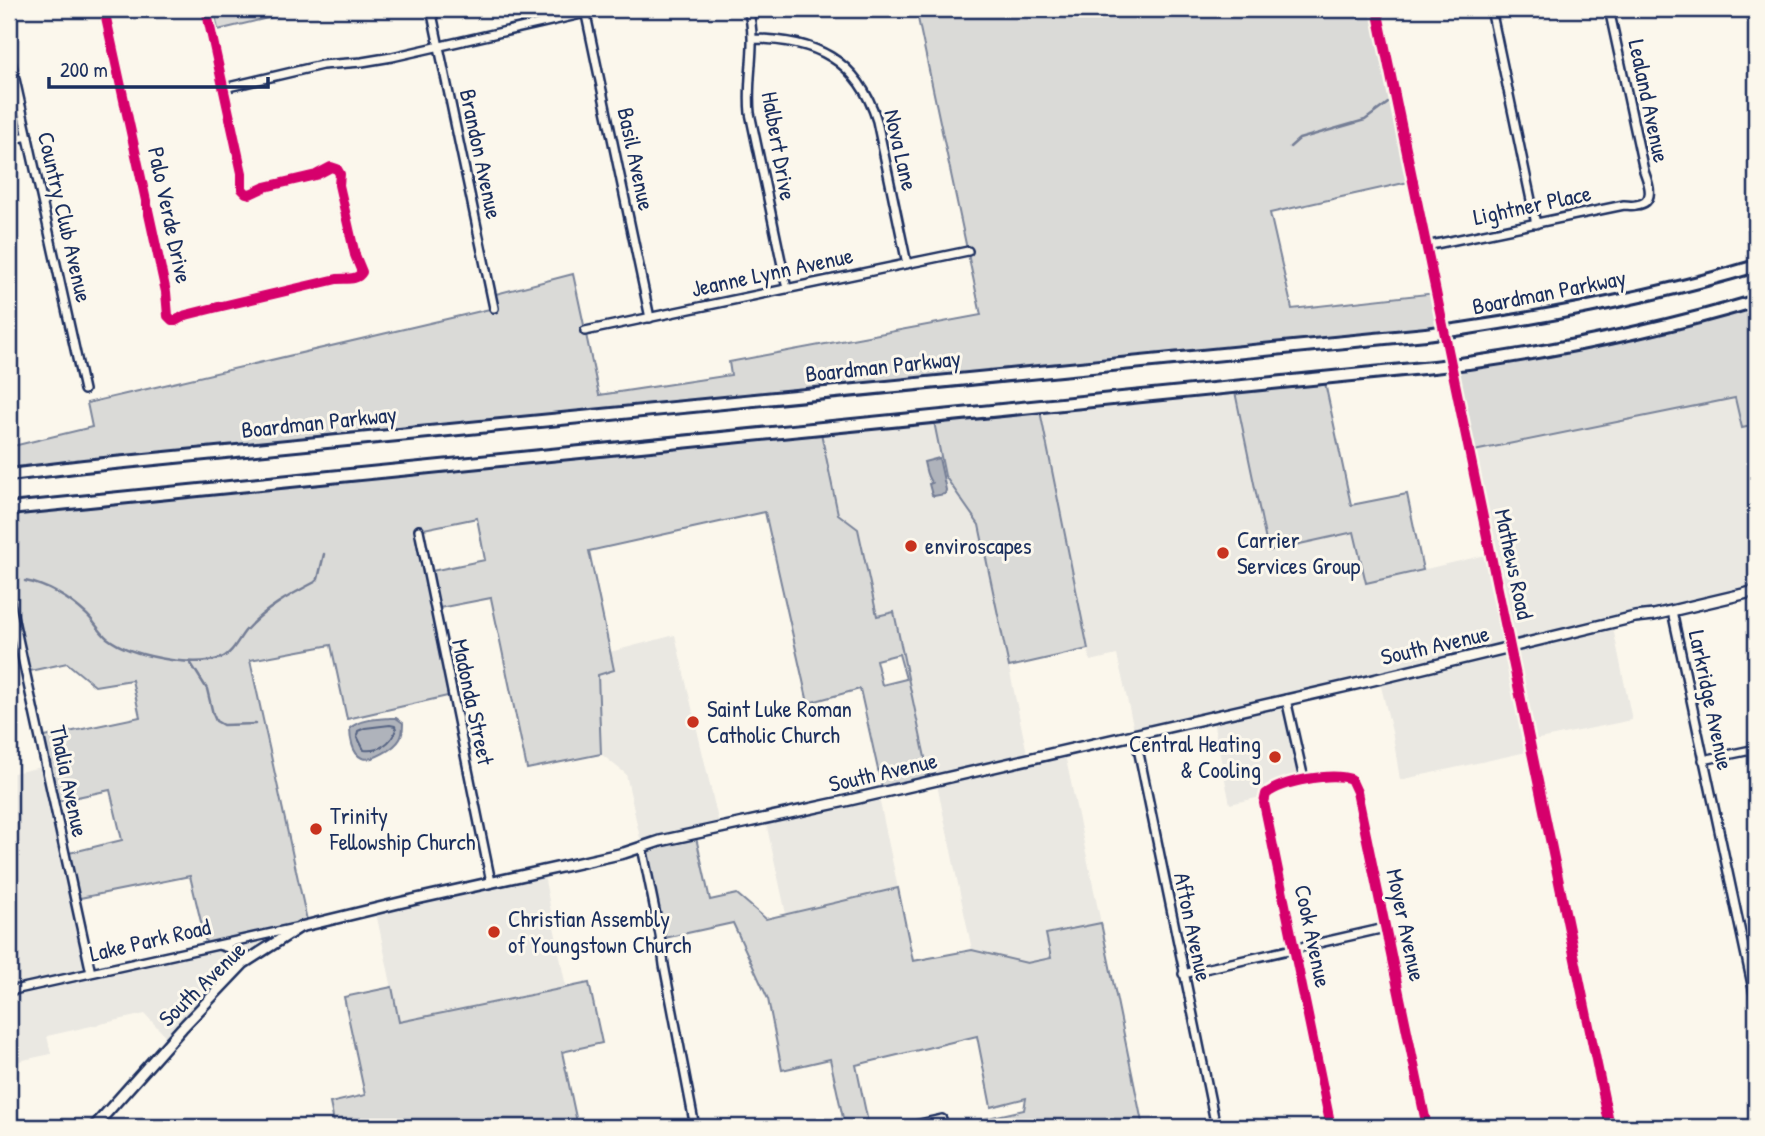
<svg xmlns="http://www.w3.org/2000/svg" width="1765" height="1136" viewBox="0 0 1765 1136" font-family="'Patrick Hand',sans-serif">
<style>
.built{fill:#eae8e2}
.green{fill:#dadad7;stroke:#7a849a;stroke-width:2;fill-rule:evenodd}
.water{fill:#afb3bb;stroke:#747e96;stroke-width:2}
.lines{fill:none;stroke-linecap:round;stroke-linejoin:round}
.shore{stroke:#566483;stroke-width:2}
.stream{stroke:#747e96;stroke-width:2.5}
.minor-casing{stroke:#1b2f5e;stroke-width:12}
.major-casing{stroke:#1b2f5e;stroke-width:14}
.highway-casing{stroke:#1b2f5e;stroke-width:16}
.minor{stroke:#fbf7ec;stroke-width:7}
.major{stroke:#fbf7ec;stroke-width:9}
.highway{stroke:#fbf7ec;stroke-width:10}
.highway-bridge-casing{stroke:#1b2f5e;stroke-width:16;stroke-linecap:butt}
.highway-bridge{stroke:#fbf7ec;stroke-width:10}
.cycleway-casing{stroke:#fbf7ec;stroke-width:15}
.cycleway{stroke:#d6006c;stroke-width:10}
.poi-dot{fill:#c8321e;stroke:#fbf7ec;stroke-width:2.5}
.labels{text-anchor:middle;stroke-width:6;stroke-linejoin:round;paint-order:stroke}
.street-label{font-size:23px;fill:#1b2f5e;stroke:#fbf7ec}
.poi-label{font-size:23px;fill:#1b2f5e;stroke:#fbf7ec;text-anchor:start}
</style>
<rect width="100%" height="100%" fill="#fbf7ec"/>
<filter id="ink" filterUnits="userSpaceOnUse"><feTurbulence type="fractalNoise" baseFrequency=".0143" numOctaves="2"/><feDisplacementMap in="SourceGraphic" scale="14" xChannelSelector="R" yChannelSelector="G"/><feConvolveMatrix kernelMatrix="1 2 1 2 8 2 1 2 1" color-interpolation-filters="sRGB"/></filter>
<g filter="url(#ink)">
<path class="built" d="M1234,387l120,144 12,52 124,-29 -21,-102 267,-54 6,30 14,-3v166l-144,32 20,97 -103,21 2,10 -131,29 -7,-44 -14,-58 -92,21 17,80 -39,17 -35,8 -18,-88 -77,18 -18,-79 -27,6 -51,-255z
M933,417l12,59 34,49 49,233 36,-8 37,173 -54,11 4,24 -24,5 -55,-13 -36,-170 -6,1 -37,-168 -16,3 -19,-87 -20,-15 -18,-86z
M675,635l45,193 -78,19 -16,-73 -25,-20 -3,-79 16,-5 -4,-18z
M46,766l45,207 209,-46 -56,36 -74,78 -25,-27 -98,22 4,18 -37,8 -5,7v-295z
M878,793l20,95 -112,26 -21,-96z
M543,870l23,118 -167,34 -24,-114z"/>
<path class="green" d="M214,9h92l-88,21z
M916,9h461l36,172 -143,32 22,96 144,-16 7,39 -1434,143v-28l83,-20 -5,-24 407,-95 -2,-13 81,-21 26,121 132,-20 -2,-13 252,-47z
M1756,301v124l-14,3 -7,-30 -266,54 -18,-87 43,-6z
M1324,378l27,127 56,-11 16,76 -57,13 -12,-51 -86,19 -34,-164z
M1039,406l49,243 -79,18 -30,-142 -34,-49 -12,-59z
M820,428l18,86 20,15 19,87 17,-4 36,169 -47,11 -23,-103 -52,14 -43,-191 -176,39 25,119 -16,5 3,79 -74,15 -36,-171 -57,11 18,86 -105,24 -16,-74 -81,15 58,265 -101,22 -17,-71 -115,23 -10,-45 57,-14 -12,-50 -56,12 -14,-64 100,-21 -8,-37 -37,6 -28,-23 -42,9 -10,-44 -6,1v-120zM477,518l8,42 -58,12 -8,-42zM899,654l7,25 -24,6 -6,-25z
M695,833l15,67 27,-6 29,25 132,-31 15,73 59,-11 55,13 24,-5 -5,-24 55,-11 42,204h-195l76,-17 2,-12 -35,9 -14,-71 -121,29 13,62h-24l-15,-68 -48,11 -14,-71 -35,-76 -73,16 -18,-92z
M589,983l13,60 -40,9 16,75h-243l-5,-24 35,-8 -21,-98 48,-10 7,35z"/>
<path class="water" d="M939,458l7,32 -1,4 -11,2 -2,-1 -3,-11 3,-1c-6,-6 -6,-14 -8,-21z
M390,718h6l7,5c0,5 0,11 -3,16 -5,9 -28,23 -38,19 -10,-4 -12,-21 -12,-30 11,-9 27,-9 40,-10z"/>
<g class="lines">
<path class="shore" d="M390,725l5,1 1,3c-4,14 -18,23 -32,21l-7,-14 1,-5 7,-3z"/>
<path class="stream" d="M1290,147l9,-8 66,-19 23,-17
M25,581c22,4 45,18 61,33 8,7 13,17 21,24 23,18 86,30 114,20 11,-4 17,-18 24,-27 19,-22 45,-36 70,-49l3,-3 6,-25
M190,662l17,27 6,25 3,7 7,4 33,-1"/>
<defs>
<path id="minor" d="M104,9l62,283 2,24 4,4 3,1 11,-6 32,-8 119,-28c9,-1 20,2 25,-7l-7,-17 -16,-70 1,-11 -3,-5 -6,-2 -15,8 -51,12 -15,7 -4,-1 -4,-4v-16l-36,-164
M431,9l63,299
M748,9c10,35 -2,68 2,104l37,176
M1377,9l233,1118
M1491,9l45,215
M585,10l65,308
M753,39c61,0 105,20 124,82l30,143
M9,52l75,338
M224,88l98,-23 40,-3 30,-5 194,-44
M9,140l19,-4
M1426,246l198,-41c4,0 8,1 12,0 21,-2 12,-23 8,-34l-35,-162
M585,331l383,-80
M419,530l72,352
M9,597l82,376
M1672,611l84,392
M1286,699l18,80
M1135,734l81,393
M1703,760l53,-11
M642,847l18,88 4,30 31,162
M218,945l10,3 16,15
M1183,974l202,-46
M9,991l286,-63
M906,1127l36,-8
M1331,1127l-67,-324 2,-9c16,-13 66,-22 85,-15l6,13 70,335"/>
<path id="major" d="M94,1127l88,-99 62,-65 56,-36 103,-25 221,-49 36,-12 181,-39 528,-121 266,-64 19,-2 102,-24"/>
<path id="highway" d="M1462,329c99,-15 198,-34 294,-63
M1468,363c98,-14 194,-34 288,-62
M9,475l75,-9 1342,-132
M9,509l1424,-142"/>
</defs>
<use href="#minor" class="minor-casing"/>
<use href="#major" class="major-casing"/>
<use href="#highway" class="highway-casing"/>
<use href="#minor" class="minor"/>
<use href="#major" class="major"/>
<use href="#highway" class="highway"/>
<defs>
<path id="highway-bridge" d="M1426,334l36,-5
M1433,367l35,-4"/>
</defs>
<use href="#highway-bridge" class="highway-bridge-casing"/>
<use href="#highway-bridge" class="highway-bridge"/>
<defs>
<path id="cycleway" d="M104,9l62,283 2,24 4,4 3,1 11,-6 32,-8 119,-28c9,-1 20,2 25,-7l-7,-17 -16,-70 1,-11 -3,-5 -6,-2 -15,8 -51,12 -15,7 -4,-1 -4,-4v-16l-36,-164
M1377,9l233,1118
M1331,1127l-67,-324 2,-9c16,-13 66,-22 85,-15l6,13 70,335"/>
</defs>
<use href="#cycleway" class="cycleway-casing"/>
<use href="#cycleway" class="cycleway"/>
</g>
</g>
<g class="poi-dot">
<circle cx="911" cy="546" r="7"/>
<circle cx="1223" cy="553" r="7"/>
<circle cx="693" cy="722" r="7"/>
<circle cx="1275" cy="757" r="7"/>
<circle cx="316" cy="829" r="7"/>
<circle cx="494" cy="932" r="7"/>
</g>
<g class="labels">
<g class="street-label">
<text transform="translate(1649 101) rotate(78)" y="8">Lealand Avenue</text>
<text transform="translate(779 146) rotate(80)" y="8">Halbert Drive</text>
<text transform="translate(901 150) rotate(77)" y="8">Nova Lane</text>
<text transform="translate(481 154) rotate(78)" y="8">Brandon Avenue</text>
<text transform="translate(636 159) rotate(78)" y="8">Basil Avenue</text>
<text transform="translate(1532 205) rotate(-12)" y="8">Lightner Place</text>
<text transform="translate(170 215) rotate(78)" y="8">Palo Verde Drive</text>
<text transform="translate(65 217) rotate(77)" y="8">Country Club Avenue</text>
<text transform="translate(772 272) rotate(-12)" y="8">Jeanne Lynn Avenue</text>
<text transform="translate(1549 292) rotate(-11)" y="8">Boardman Parkway</text>
<text transform="translate(883 366) rotate(-6)" y="8">Boardman Parkway</text>
<text transform="translate(319 422) rotate(-6)" y="8">Boardman Parkway</text>
<text transform="translate(1514 564) rotate(78)" y="8">Mathews Road</text>
<text transform="translate(1435 645) rotate(-13)" y="8">South Avenue</text>
<text transform="translate(1711 700) rotate(78)" y="8">Larkridge Avenue</text>
<text transform="translate(473 702) rotate(78)" y="8">Madonda Street</text>
<text transform="translate(883 772) rotate(-13)" y="8">South Avenue</text>
<text transform="translate(69 781) rotate(78)" y="8">Thalia Avenue</text>
<text transform="translate(1406 925) rotate(78)" y="8">Moyer Avenue</text>
<text transform="translate(1193 927) rotate(78)" y="8">Afton Avenue</text>
<text transform="translate(1313 936) rotate(78)" y="8">Cook Avenue</text>
<text transform="translate(150 940) rotate(-13)" y="8">Lake Park Road</text>
<text transform="translate(202 984) rotate(-44)" y="8">South Avenue</text>
</g>
<g class="poi-label">
<text x="1237" y="548">Carrier<tspan x="1237" dy="26">Services Group</tspan></text>
<text x="925" y="554">enviroscapes</text>
<text x="707" y="717">Saint Luke Roman<tspan x="707" dy="26">Catholic Church</tspan></text>
<text x="1261" y="752" text-anchor="end">Central Heating<tspan x="1261" dy="26">&amp; Cooling</tspan></text>
<text x="330" y="824">Trinity<tspan x="330" dy="26">Fellowship Church</tspan></text>
<text x="508" y="927">Christian Assembly<tspan x="508" dy="26">of Youngstown Church</tspan></text>
</g>
</g>
<rect width="1765" height="1136" fill="none" stroke="#fbf7ec" stroke-width="35"/>
<rect x="18" y="18" width="1730" height="1101" fill="none" stroke="#1b2f5e" stroke-width="2.5" filter="url(#ink)"/>
<path d="M49 77v10h219v-10" fill="none" stroke="#1b2f5e" stroke-width="3.5"/>
<text x="60" y="77" font-size="21" fill="#1b2f5e" stroke="#fbf7ec" stroke-width="5" paint-order="stroke">200 m</text>
</svg>
